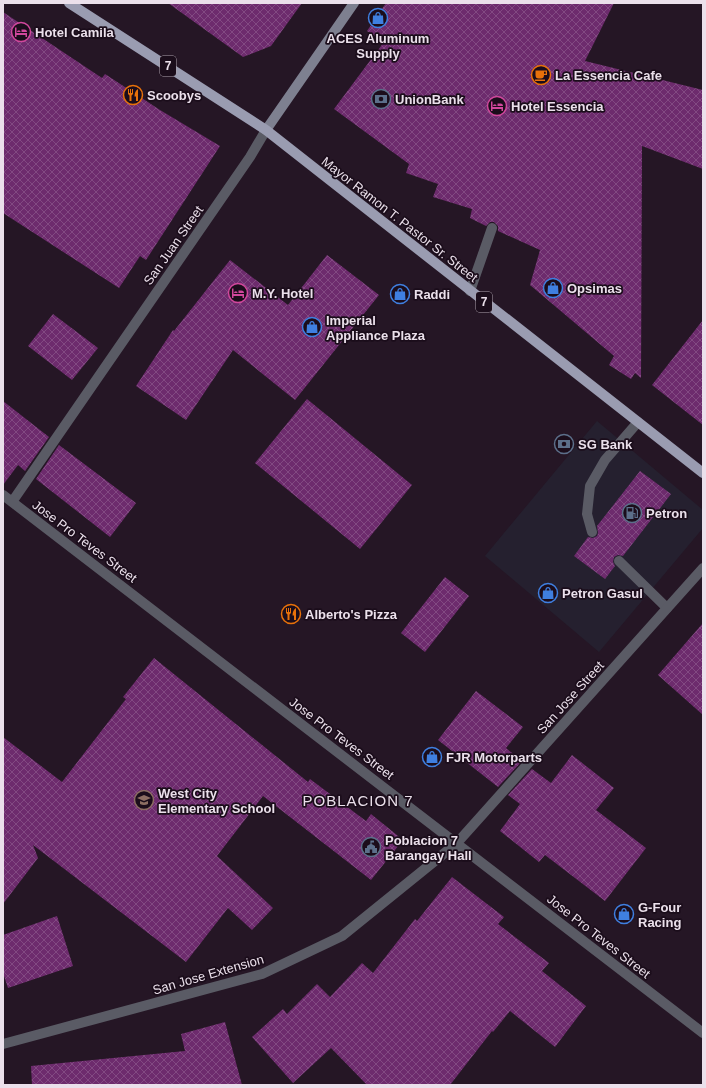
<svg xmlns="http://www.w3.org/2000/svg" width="706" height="1088" viewBox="0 0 706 1088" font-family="Arial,sans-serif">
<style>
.commercial{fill:#25202f}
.building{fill:url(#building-cross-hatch)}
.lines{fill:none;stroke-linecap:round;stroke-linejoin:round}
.service{stroke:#5a5b65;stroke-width:10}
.tertiary{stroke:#5a5b65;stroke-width:10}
.secondary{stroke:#7e8090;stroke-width:10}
.primary{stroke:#9a9cb1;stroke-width:10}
.labels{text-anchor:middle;stroke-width:3.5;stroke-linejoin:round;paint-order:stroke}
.shield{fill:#1b0d1b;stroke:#ada1ad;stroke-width:1}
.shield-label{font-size:12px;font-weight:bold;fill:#ebe0eb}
.poi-label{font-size:13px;font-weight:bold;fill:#ebe0eb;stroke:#1b0d1b;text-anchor:start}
.street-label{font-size:13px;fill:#ebe0eb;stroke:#1b0d1b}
.quarter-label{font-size:15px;letter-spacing:1px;fill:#ebe0eb;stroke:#1b0d1b}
</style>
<defs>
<pattern id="building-cross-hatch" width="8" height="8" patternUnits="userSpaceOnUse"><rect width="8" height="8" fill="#6d2b6d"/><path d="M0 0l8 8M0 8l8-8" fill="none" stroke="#824982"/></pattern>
</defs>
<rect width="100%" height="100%" fill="#251625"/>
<path class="commercial" d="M597,421l106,89v18l-104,124 -114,-96z"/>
<path class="building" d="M168,3h134l-31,43 -28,11z
M386,3h228l-29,58 118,29v79l-61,-23 -1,232 -6,-5 -4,6 -22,-14 5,-9 -84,-71 10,-35 -42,-19v-5l-4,-4h-4l-4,4 -16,-8 2,-9 -39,-12 5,-13 -32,-11 3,-9 -75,-55 50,-67 -17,-11z
M3,12l99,66 3,-4 55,36 60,36 -74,114 -6,-4 -21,32 -116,-75z
M327,255l52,40 -84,105 -62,-50 -47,70 -50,-34 37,-56 1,1 56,-71 58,45z
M53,314l45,34 -26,32 -44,-34z
M703,320v105l-51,-40z
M307,399l105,86 -52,64 -105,-86z
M3,401l46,36 -24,34 -7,-6 -15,20z
M59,445l77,58 -26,34 -74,-58z
M640,471l31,23 -48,62 -5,-1 -4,2 -1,5 2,4 -10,13 -31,-23 14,-19 5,1 4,-2 1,-3 -1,-7z
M445,577l24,19 -44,56 -24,-19z
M703,623v92l-45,-40z
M154,658l154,124 2,-3 56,42 5,-7 32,26 -32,40 -108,-84 -46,60 56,52 -21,22 -24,-22 -42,54 -153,-117 5,13 -35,46v-167l59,45 64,-83 -3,-2z
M476,691l47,36 -17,21 16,13 -24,26 -60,-47z
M572,755l42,33 -18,22 50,38 -41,53 -60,-46 -6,7 -39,-31 20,-27 -12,-9 24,-26 19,14z
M452,877l52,40 -6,7 51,39 -7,8 44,35 -31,41 -45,-36 -17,21 -1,-1 -42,54h-83l-36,-37 -38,35 -41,-46 31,-28 4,5 30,-30 13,13 32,-34 11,10 42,-54 2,2z
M57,916l16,50 -65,22 -5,-15v-38z
M225,1022l17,63h-210l-1,-19 154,-15 -4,-17z"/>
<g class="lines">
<path class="service" d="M470,291l22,-63
M592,532l-5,-18 3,-28 15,-26 33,-38
M619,561l48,47"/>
<path class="tertiary" d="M3,495l700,538
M12,502l238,-345 16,-27
M3,1044l259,-70 80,-38 115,-93 246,-275"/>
<path class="secondary" d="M266,130l88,-127"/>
<path class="primary" d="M69,3l197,127 437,343"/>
</g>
<defs>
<symbol id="shop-ring" viewBox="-11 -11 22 22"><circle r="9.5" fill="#1b0d1b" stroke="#3f7fe0" stroke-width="1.5"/><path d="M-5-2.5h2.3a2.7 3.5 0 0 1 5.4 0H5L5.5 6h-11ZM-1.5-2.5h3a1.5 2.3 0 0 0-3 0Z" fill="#3f7fe0"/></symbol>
<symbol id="hotel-ring" viewBox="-11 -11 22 22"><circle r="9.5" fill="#1b0d1b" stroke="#d1479c" stroke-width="1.5"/><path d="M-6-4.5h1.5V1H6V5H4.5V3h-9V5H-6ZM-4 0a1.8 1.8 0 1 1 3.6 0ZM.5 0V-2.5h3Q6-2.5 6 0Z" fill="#d1479c"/></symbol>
<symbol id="cafe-ring" viewBox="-11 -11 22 22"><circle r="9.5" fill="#1b0d1b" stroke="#e8710a" stroke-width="1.5"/><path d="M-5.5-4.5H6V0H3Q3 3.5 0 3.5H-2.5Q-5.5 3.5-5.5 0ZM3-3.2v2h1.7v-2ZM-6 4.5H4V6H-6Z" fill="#e8710a"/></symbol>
<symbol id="restaurant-ring" viewBox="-11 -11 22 22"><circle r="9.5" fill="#1b0d1b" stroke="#e8710a" stroke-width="1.5"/><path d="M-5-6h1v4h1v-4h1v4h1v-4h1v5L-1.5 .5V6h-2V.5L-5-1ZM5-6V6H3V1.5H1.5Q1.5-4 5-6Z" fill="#e8710a"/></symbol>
<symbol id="bank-ring" viewBox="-11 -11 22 22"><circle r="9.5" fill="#1b0d1b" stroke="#5c6f8a" stroke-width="1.5"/><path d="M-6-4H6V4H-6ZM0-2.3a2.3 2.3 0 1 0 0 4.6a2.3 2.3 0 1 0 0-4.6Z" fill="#5c6f8a"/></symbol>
<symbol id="fuel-ring" viewBox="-11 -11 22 22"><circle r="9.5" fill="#1b0d1b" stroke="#5c6f8a" stroke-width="1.5"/><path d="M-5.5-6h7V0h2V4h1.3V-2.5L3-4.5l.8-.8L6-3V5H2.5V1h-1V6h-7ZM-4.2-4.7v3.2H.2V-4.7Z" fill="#5c6f8a"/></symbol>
<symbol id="school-ring" viewBox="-11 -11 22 22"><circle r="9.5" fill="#1b0d1b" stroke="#8d6e63" stroke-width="1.5"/><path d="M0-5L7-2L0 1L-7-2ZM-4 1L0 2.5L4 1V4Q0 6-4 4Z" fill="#8d6e63"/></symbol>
<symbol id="civic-ring" viewBox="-11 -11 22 22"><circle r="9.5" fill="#1b0d1b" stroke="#5c6f8a" stroke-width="1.5"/><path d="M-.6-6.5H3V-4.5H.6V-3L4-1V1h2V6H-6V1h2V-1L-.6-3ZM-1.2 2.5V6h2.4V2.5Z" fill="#5c6f8a"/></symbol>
</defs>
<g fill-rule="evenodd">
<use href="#shop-ring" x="367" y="7" width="22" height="22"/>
<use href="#hotel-ring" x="10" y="21" width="22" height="22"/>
<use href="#cafe-ring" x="530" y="64" width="22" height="22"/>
<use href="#restaurant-ring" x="122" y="84" width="22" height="22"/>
<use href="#bank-ring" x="370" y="88" width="22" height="22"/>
<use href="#hotel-ring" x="486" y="95" width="22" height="22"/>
<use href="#shop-ring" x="542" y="277" width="22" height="22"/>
<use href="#hotel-ring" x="227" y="282" width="22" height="22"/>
<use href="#shop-ring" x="389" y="283" width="22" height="22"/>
<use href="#shop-ring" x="301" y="316" width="22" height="22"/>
<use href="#bank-ring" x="553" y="433" width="22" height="22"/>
<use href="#fuel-ring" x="621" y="502" width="22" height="22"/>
<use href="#shop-ring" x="537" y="582" width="22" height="22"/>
<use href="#restaurant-ring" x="280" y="603" width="22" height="22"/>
<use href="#shop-ring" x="421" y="746" width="22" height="22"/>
<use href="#school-ring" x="133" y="789" width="22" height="22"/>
<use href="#civic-ring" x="360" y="836" width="22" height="22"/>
<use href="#shop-ring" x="613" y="903" width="22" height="22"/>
</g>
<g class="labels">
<g class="shield">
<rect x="160" y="56" width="16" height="20" rx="3"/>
<rect x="476" y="292" width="16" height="20" rx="3"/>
</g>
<g class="shield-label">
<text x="168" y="70">7</text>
<text x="484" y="306">7</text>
</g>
<g class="poi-label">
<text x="35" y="37">Hotel Camila</text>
<text x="378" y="43" text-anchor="middle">ACES Aluminum<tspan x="378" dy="15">Supply</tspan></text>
<text x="555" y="80">La Essencia Cafe</text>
<text x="147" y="100">Scoobys</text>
<text x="395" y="104">UnionBank</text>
<text x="511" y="111">Hotel Essencia</text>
<text x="567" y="293">Opsimas</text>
<text x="252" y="298">M.Y. Hotel</text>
<text x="414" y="299">Raddi</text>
<text x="326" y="325">Imperial<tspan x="326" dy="15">Appliance Plaza</tspan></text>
<text x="578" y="449">SG Bank</text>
<text x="646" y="518">Petron</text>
<text x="562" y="598">Petron Gasul</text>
<text x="305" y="619">Alberto's Pizza</text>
<text x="446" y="762">FJR Motorparts</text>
<text x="158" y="798">West City<tspan x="158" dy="15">Elementary School</tspan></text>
<text x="385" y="845">Poblacion 7<tspan x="385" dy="15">Barangay Hall</tspan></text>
<text x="638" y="912">G-Four<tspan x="638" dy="15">Racing</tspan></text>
</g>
<g class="street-label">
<text transform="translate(400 219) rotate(38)" y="5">Mayor Ramon T. Pastor Sr. Street</text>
<text transform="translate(173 245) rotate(-55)" y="5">San Juan Street</text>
<text transform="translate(85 541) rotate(37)" y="5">Jose Pro Teves Street</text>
<text transform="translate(570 697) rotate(-48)" y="5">San Jose Street</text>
<text transform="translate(342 738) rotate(37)" y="5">Jose Pro Teves Street</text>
<text transform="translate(599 936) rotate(38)" y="5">Jose Pro Teves Street</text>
<text transform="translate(208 974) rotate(-16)" y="5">San Jose Extension</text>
</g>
<g class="quarter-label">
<text x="358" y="806">POBLACION 7</text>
</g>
</g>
<rect width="706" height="1088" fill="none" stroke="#ebe0eb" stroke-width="8"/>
</svg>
